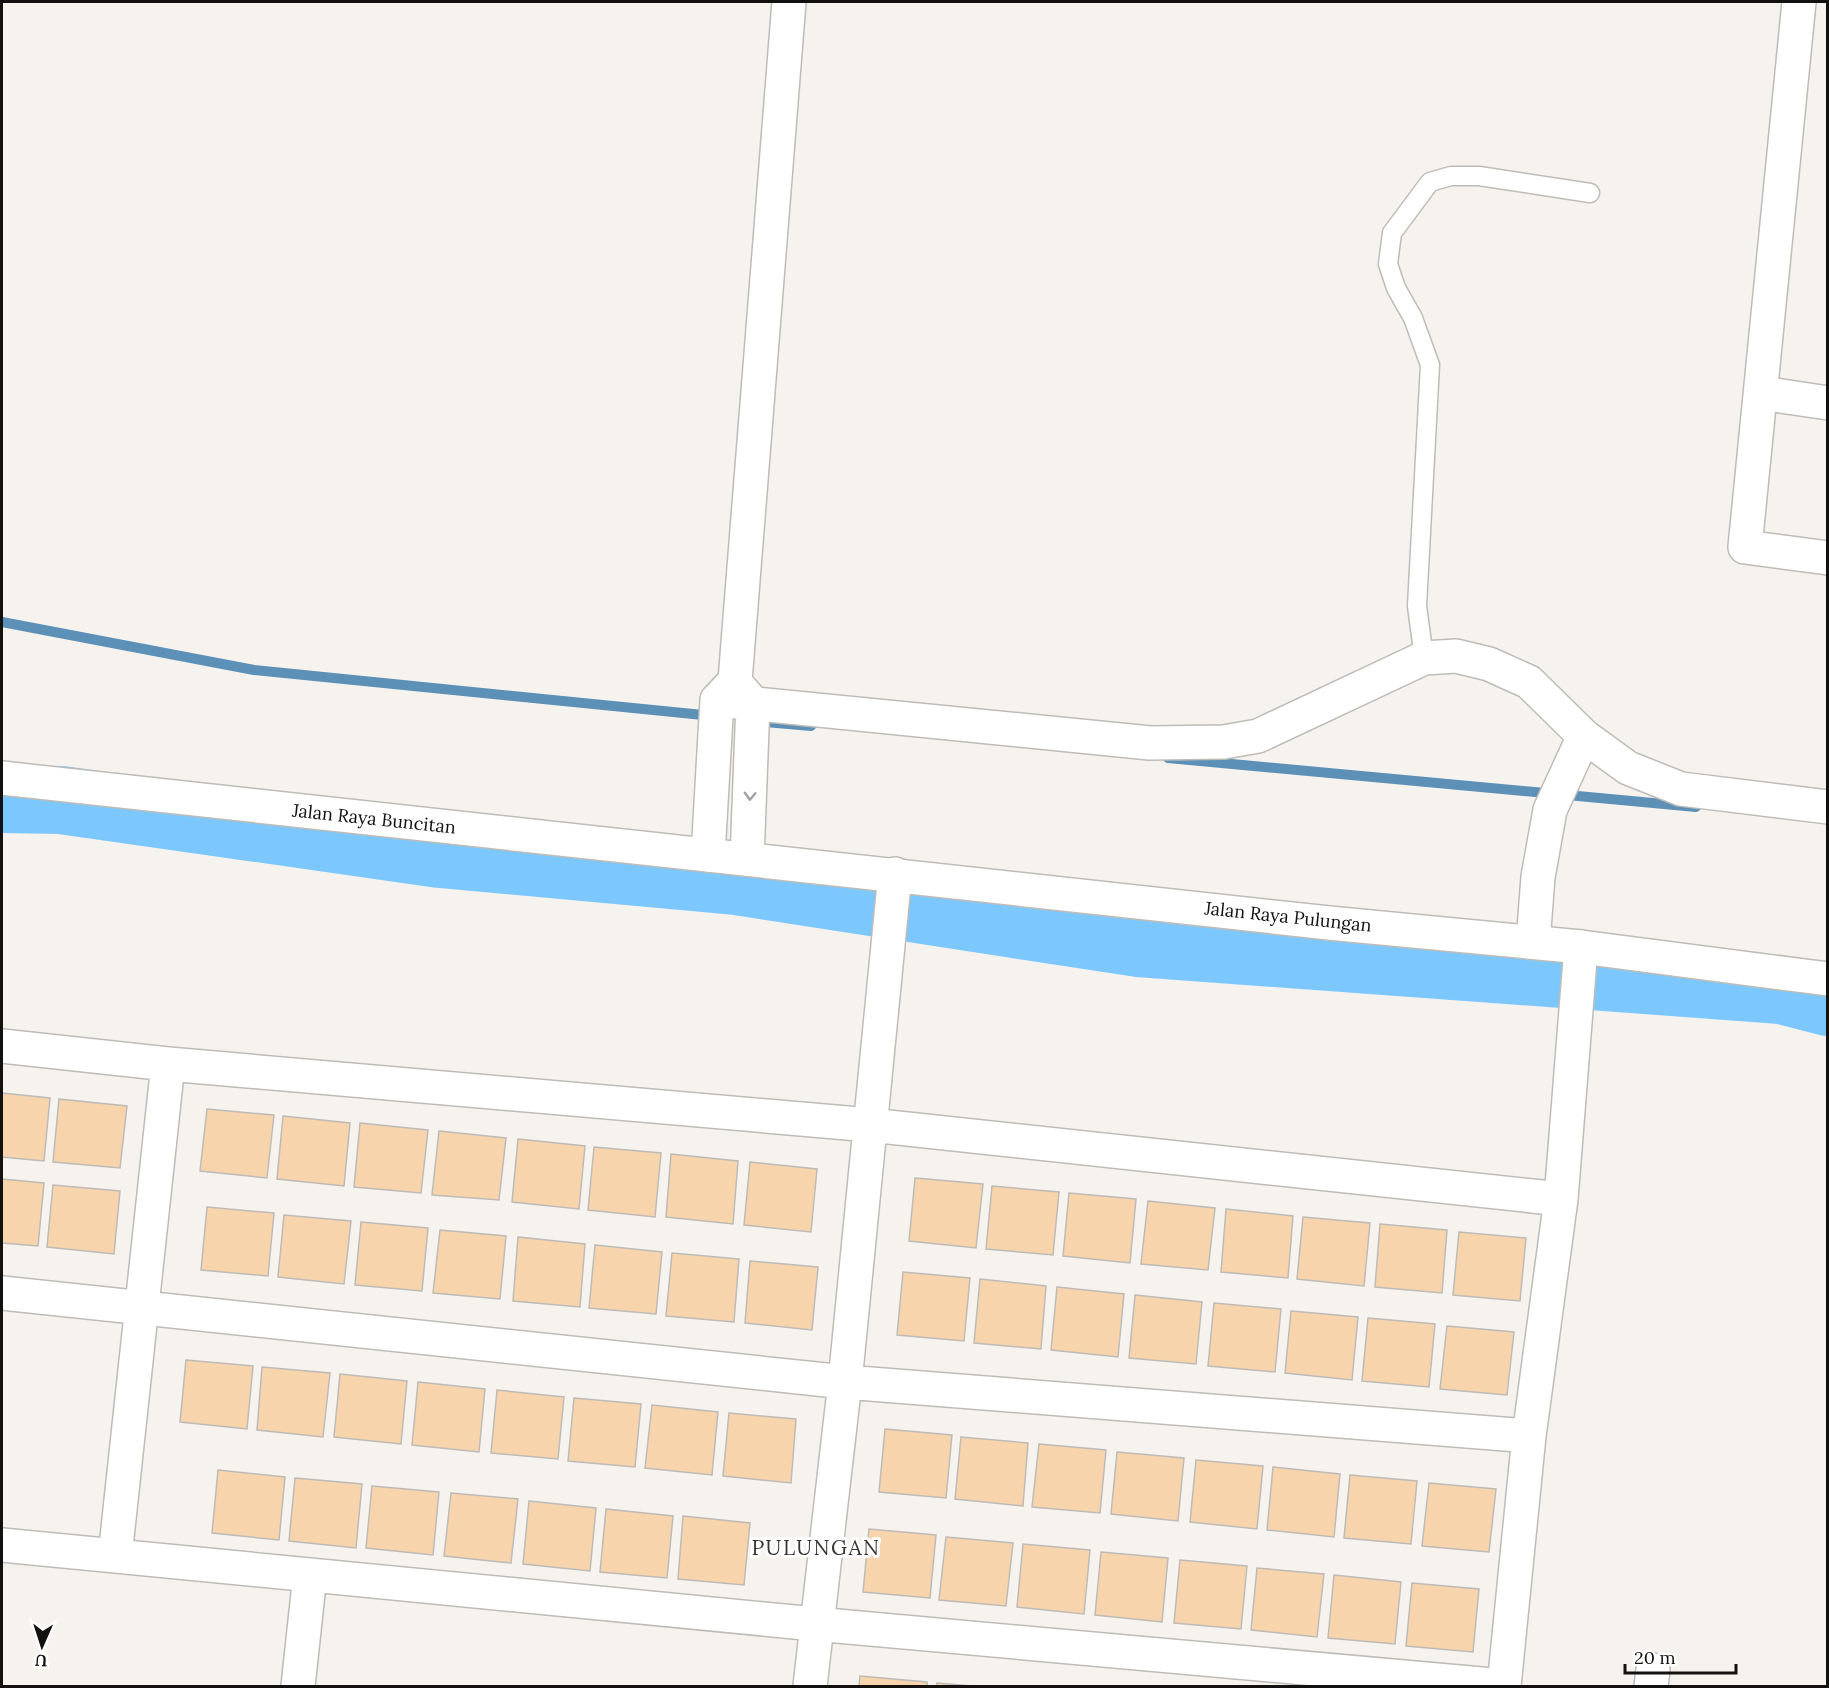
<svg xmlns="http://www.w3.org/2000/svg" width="1829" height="1688" viewBox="0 0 1829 1688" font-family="Lora,serif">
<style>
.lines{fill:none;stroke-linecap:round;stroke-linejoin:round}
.stream{stroke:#5d90b7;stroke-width:10}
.river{stroke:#7dc7ff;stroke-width:68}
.building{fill:#f7d4ac;stroke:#bebbb7;stroke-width:1.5}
.service-casing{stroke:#bebcb7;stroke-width:21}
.minor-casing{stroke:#bebcb7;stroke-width:36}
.tertiary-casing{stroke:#bebcb7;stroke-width:36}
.service{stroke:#fff;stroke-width:18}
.minor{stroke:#fff;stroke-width:33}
.tertiary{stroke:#fff;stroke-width:33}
.oneway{stroke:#a0a09f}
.labels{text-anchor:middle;stroke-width:6;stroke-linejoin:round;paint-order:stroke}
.street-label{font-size:18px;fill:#12110f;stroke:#fff}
.quarter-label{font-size:21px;letter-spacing:1.5px;fill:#373632;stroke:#fff}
</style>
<rect width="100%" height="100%" fill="#f6f3ef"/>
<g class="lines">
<path class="stream" d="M2,622l252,48 459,46
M755,721l56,5
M1168,758l528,49"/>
<path class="river" d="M2,799l59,1 379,54 295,27 403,62 643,47 47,12"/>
</g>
<path class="building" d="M2,1093l48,5 -6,63 -42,-4z
M59,1099l68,7 -7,62 -67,-6z
M207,1109l67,6 -7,63 -67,-7z
M283,1116l67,7 -6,63 -67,-7z
M360,1123l68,7 -7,63 -67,-6z
M439,1131l67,7 -7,62 -67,-5z
M518,1139l67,7 -6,63 -67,-7z
M594,1147l67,6 -6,64 -67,-7z
M671,1154l67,7 -5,63 -67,-7z
M750,1162l67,7 -6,63 -67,-7z
M915,1178l68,6 -7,64 -67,-7z
M2,1179l42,4 -6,63 -36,-3z
M53,1185l67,6 -6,63 -67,-7z
M992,1186l67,6 -6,63 -67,-6z
M1069,1193l67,6 -6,64 -67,-7z
M1148,1201l67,7 -7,62 -67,-6z
M207,1207l67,6 -6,63 -67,-6z
M1226,1209l67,7 -5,62 -67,-6z
M284,1215l67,6 -7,63 -66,-7z
M1303,1217l67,6 -6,63 -67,-7z
M361,1222l67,6 -6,63 -67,-6z
M1380,1224l67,6 -5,63 -67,-6z
M440,1230l66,6 -6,63 -67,-6z
M1459,1232l67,6 -6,63 -67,-6z
M518,1237l67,7 -5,63 -67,-6z
M595,1245l67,7 -6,62 -67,-6z
M672,1253l67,6 -5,63 -68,-6z
M750,1261l68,6 -6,63 -67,-7z
M903,1272l67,6 -6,63 -67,-6z
M980,1279l66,7 -5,63 -67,-6z
M1057,1287l67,7 -6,63 -67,-7z
M1135,1295l67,7 -6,62 -67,-6z
M1214,1303l67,6 -6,63 -67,-6z
M1291,1311l67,6 -6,63 -67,-7z
M1368,1318l67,6 -6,63 -67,-6z
M1447,1326l67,6 -7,63 -67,-6z
M186,1360l67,6 -6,63 -67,-7z
M262,1367l68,6 -7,64 -66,-7z
M340,1374l67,7 -6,63 -67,-7z
M418,1382l67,7 -6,63 -67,-7z
M497,1390l67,7 -6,62 -67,-6z
M574,1398l67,6 -6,63 -67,-6z
M652,1405l66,7 -6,63 -67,-7z
M729,1413l67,6 -5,64 -68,-7z
M885,1429l67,6 -6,63 -67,-6z
M961,1437l67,6 -5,63 -68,-7z
M1039,1444l67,6 -6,63 -68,-6z
M1117,1452l67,6 -6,63 -67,-7z
M1196,1460l67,6 -6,63 -67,-7z
M1273,1467l67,7 -6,63 -67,-7z
M218,1470l67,7 -6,63 -67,-7z
M1350,1475l67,6 -6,63 -67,-6z
M295,1478l67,6 -6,64 -67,-7z
M1429,1483l67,6 -7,63 -67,-6z
M372,1486l67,6 -6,63 -67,-7z
M451,1493l67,6 -7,64 -67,-7z
M529,1501l67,7 -6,63 -67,-7z
M606,1509l67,7 -6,62 -67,-6z
M683,1516l67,7 -6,62 -66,-6z
M869,1529l67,6 -6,63 -67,-6z
M946,1537l67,6 -7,63 -67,-6z
M1023,1544l67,6 -6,64 -67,-7z
M1101,1552l67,6 -6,64 -67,-7z
M1180,1560l67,6 -6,63 -67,-6z
M1257,1568l67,6 -7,63 -66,-7z
M1334,1575l67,7 -6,62 -67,-6z
M1412,1583l67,6 -6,63 -67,-6z
M860,1676l67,6v4h-68z
M937,1683l36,3h-37z"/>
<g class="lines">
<defs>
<path id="service" d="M1424,658l-7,-52 13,-241 -17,-47 -17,-30 -8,-24 4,-31 38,-51 21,-6h28l111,17"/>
<path id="minor" d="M1799,2l-54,545 83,11
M1761,393l67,10
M739,687l14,16 -6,156
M717,700l433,43 74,-1 34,-6 166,-78 32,-2 33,8 40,18 55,54 44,32 53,21 147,18
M708,855l9,-155 18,-19 54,-679
M1533,942l5,-65 12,-67 34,-74
M2,1046l166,18 702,61 691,74
M2,1293l843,89 684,54
M2,1545l813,79 689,62
M115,1556l53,-492
M298,1686l12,-111
M810,1686l35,-304 50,-508
M1504,1686l25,-250 32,-237 20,-252
M1651,1686l2,-16"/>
<path id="tertiary" d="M2,778l1327,145 252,24 247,32"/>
</defs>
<use href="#service" class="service-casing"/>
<use href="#minor" class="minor-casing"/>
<use href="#tertiary" class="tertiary-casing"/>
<use href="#service" class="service"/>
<use href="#minor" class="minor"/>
<use href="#tertiary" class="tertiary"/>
</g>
<defs><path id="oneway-chevron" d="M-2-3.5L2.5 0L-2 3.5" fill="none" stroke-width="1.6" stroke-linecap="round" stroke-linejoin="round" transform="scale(1.5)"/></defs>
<use class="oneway" href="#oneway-chevron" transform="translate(750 796) rotate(92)"/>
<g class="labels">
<g class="street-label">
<text transform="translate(374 819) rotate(6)" y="6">Jalan Raya Buncitan</text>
<text transform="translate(1288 917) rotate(6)" y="6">Jalan Raya Pulungan</text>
</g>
<g class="quarter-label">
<text x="816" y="1555">PULUNGAN</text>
</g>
</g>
<rect width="1829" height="1688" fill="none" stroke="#12110f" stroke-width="6"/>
<g transform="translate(42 1646) rotate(183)" stroke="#ffffff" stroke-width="4.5" paint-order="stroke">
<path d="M0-4.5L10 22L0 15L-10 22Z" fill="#12110f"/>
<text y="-9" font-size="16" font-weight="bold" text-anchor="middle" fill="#12110f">U</text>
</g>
<path d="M1625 1664v9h111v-9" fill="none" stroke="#12110f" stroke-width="3"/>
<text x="1634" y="1664" font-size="18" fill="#12110f" stroke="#ffffff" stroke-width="4.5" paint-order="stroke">20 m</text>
</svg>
